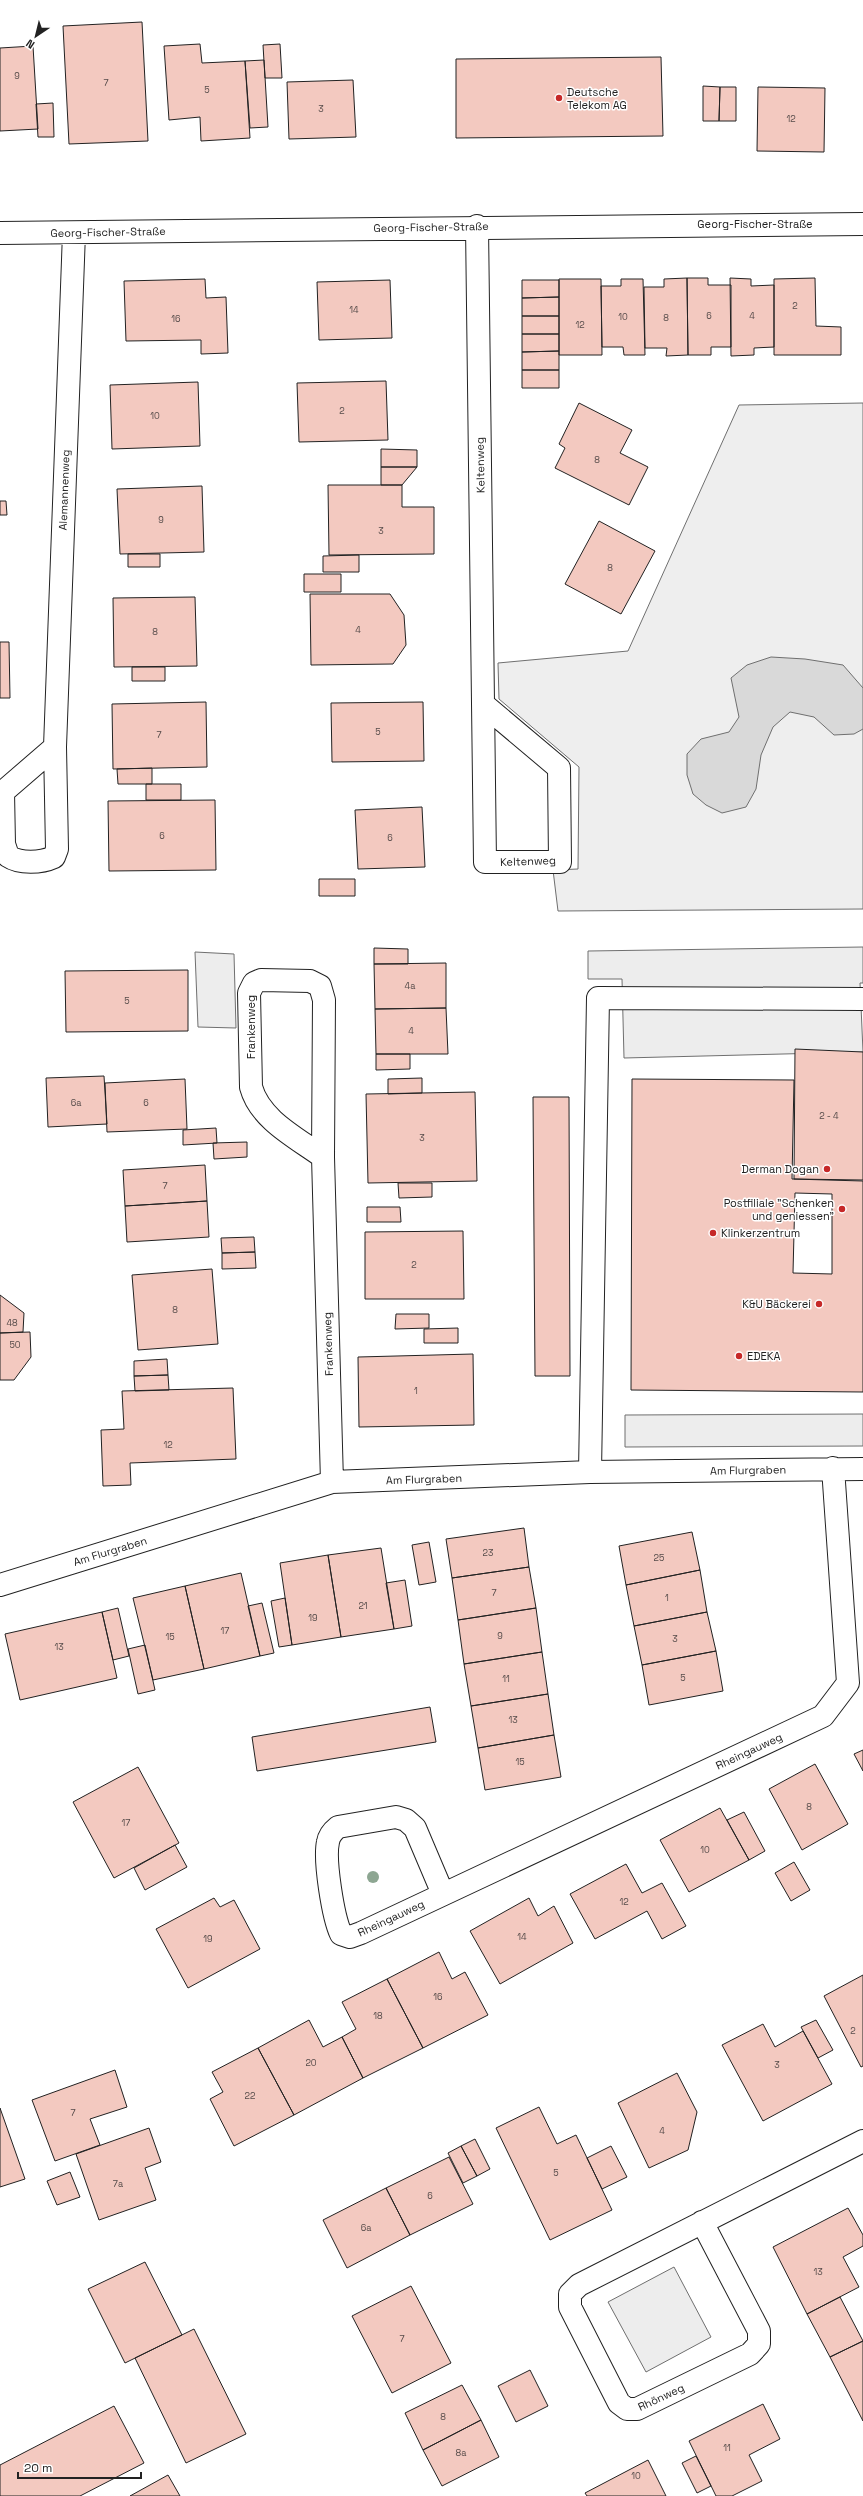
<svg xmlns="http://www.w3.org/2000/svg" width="863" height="2496" viewBox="0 0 863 2496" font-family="'Space Grotesk',sans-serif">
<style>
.green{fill:#eee;stroke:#6f6f6f}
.parking{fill:#ededed;stroke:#6f6f6f}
.water{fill:#d9d9d9;stroke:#6f6f6f}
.building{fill:#f3c9c0;stroke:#222;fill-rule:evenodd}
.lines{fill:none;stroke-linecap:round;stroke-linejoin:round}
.minor-casing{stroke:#222;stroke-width:24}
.minor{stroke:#fff;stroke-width:22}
.tree{fill:#8da692}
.poi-dot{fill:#c62828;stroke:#fff;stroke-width:1.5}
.labels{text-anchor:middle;stroke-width:3;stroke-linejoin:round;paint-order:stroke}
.number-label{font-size:9px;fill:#564c4a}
.poi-label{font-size:11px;fill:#222;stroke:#fff;text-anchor:start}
.street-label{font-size:11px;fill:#222;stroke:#fff}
</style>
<rect width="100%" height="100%" fill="#fff"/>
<path class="green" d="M863,403v506l-305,2 -5,-41 25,-1 1,-102 -80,-68 -1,-36 130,-12 111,-246z"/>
<path class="parking" d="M863,947v36h-3l3,69 -239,6 -2,-79h-34v-28z
M195,952l39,2 2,74 -38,-1z
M863,1414v32l-238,1v-32z
M674,2267l37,70 -65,35 -38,-70z"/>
<path class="water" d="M771,657l34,2 38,6 20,23v41l-9,5 -20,1 -20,-18 -24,-5 -17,15 -12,28 -5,34 -10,18 -24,6 -16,-8 -13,-11 -6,-19v-21l14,-15 28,-7 10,-15 -8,-39 16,-13z"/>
<path class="building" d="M142,22l6,119 -79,3 -6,-118z
M200,44l2,19 43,-2 5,77 -49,3 -1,-24 -31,3 -5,-74z
M280,44l2,34h-17l-2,-33z
M33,46l5,83 -38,2v-83z
M661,57l2,79 -207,2v-79z
M264,60l4,67 -18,1 -5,-67z
M353,80l3,57 -67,2 -2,-57z
M703,86l17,1 -1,34h-16z
M720,87h16v34h-17z
M758,87l67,1 -1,64 -67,-1z
M53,103l1,34h-16l-2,-33z
M687,278h21v7h23v62h-20v8h-23z
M687,278l1,77 -22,1 1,-8h-22l-1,-61h20v-8z
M730,278l21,1v7l23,-1v62l-20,1v7l-23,1z
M815,278l1,48 25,1v28h-67v-76z
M205,279l1,19 20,-1 2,56 -27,1v-14l-75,1 -2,-60z
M559,279h42l1,76h-43z
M621,279h22l2,76h-21l-1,-8h-21l-1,-61h20z
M390,280l2,58 -73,2 -2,-58z
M522,280h37v17l-37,1z
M559,297v19h-37v-18z
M522,316h37v18h-37z
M522,334h37v17l-37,1z
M559,351v19h-37v-18z
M522,370h37v18h-37z
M386,381l2,59 -89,2 -2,-59z
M198,382l2,64 -88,3 -2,-64z
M579,403l53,27 -12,23 28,14 -19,38 -74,-37 10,-20 -6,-4z
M381,449l36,1v17h-36z
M381,467h36l-15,18h-21z
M328,485h74v22h32v47l-105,1z
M202,486l2,66 -84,2 -3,-65z
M0,501h6l1,14h-7z
M599,521l56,30 -34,63 -56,-30z
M128,554h32v13h-32z
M359,555v17h-36v-16z
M304,574h37v18h-37z
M310,594h80l14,21 2,30 -13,19 -82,1z
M195,597l2,69 -83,1 -1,-69z
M0,642h9l1,56h-10z
M132,667h33v14h-33z
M206,702l1,65 -94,2 -1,-65z
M423,702l1,59 -92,1 -1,-59z
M152,768v16h-34l-1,-15z
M146,784h35v16h-35z
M215,800l1,70 -107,1 -1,-70z
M422,807l3,60 -67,2 -3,-59z
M319,879h36v17h-36z
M374,948l34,1v15h-34z
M446,963v45l-71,1 -1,-45z
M188,970v61l-122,1 -1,-61z
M446,1008l2,46h-72l-1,-45z
M795,1049l68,3v128l-69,-1z
M376,1054h34v15l-34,1z
M104,1076l3,48 -59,3 -2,-49z
M422,1078v15l-34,1v-15z
M185,1079l2,50 -80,3 -2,-49z
M632,1079l162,1 -2,99 71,2v211l-232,-2zM795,1193l37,1v80l-39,-1z
M475,1092l2,89 -109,2 -2,-89z
M533,1097h36l1,279h-35z
M216,1128l1,15 -34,2v-15z
M247,1142v15l-33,2 -1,-16z
M205,1165l2,36 -82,5 -2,-36z
M398,1183h34v14l-33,1z
M207,1201l2,36 -82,5 -2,-36z
M367,1207h33l1,15h-34z
M463,1231l1,68h-99v-67z
M254,1237l1,15 -33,1 -1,-15z
M255,1252l1,16 -34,1v-16z
M212,1269l6,75 -80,6 -6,-75z
M0,1295l24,18 -1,19 -23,1z
M396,1314h33v14l-34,1z
M458,1328v15h-34v-14z
M30,1332l1,25 -17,23h-14v-47z
M473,1354l1,71 -115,2 -1,-70z
M167,1359l1,16 -34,1v-15z
M168,1375l1,15 -34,1 -1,-15z
M233,1388l3,71 -106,4 1,22 -28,1 -2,-56 23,-1 -2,-38z
M524,1528l5,39 -77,11 -6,-39z
M692,1532l8,38 -74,15 -7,-39z
M429,1542l7,40 -17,3 -7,-40z
M381,1548l13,81 -53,8 -13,-82z
M328,1555l13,82 -49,8 -12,-82z
M529,1567l7,41 -78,12 -6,-42z
M700,1570l7,42 -73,14 -8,-41z
M241,1573l19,83 -56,13 -19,-83z
M405,1580l7,46 -18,3 -8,-46z
M185,1586l19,83 -51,11 -20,-82z
M285,1598l7,47 -13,2 -8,-46z
M262,1603l12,50 -14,3 -12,-50z
M118,1608l11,48 -16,4 -11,-48z
M536,1608l6,44 -78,12 -6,-44z
M102,1612l15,66 -97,22 -15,-66z
M707,1612l9,39 -74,14 -8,-39z
M145,1645l10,45 -17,4 -10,-45z
M716,1651l7,40 -74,14 -7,-40z
M542,1652l6,42 -77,12 -7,-42z
M548,1694l6,41 -76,13 -7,-42z
M430,1707l6,35 -179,29 -5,-34z
M554,1735l7,42 -76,13 -7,-42z
M863,1750v21l-9,-17z
M815,1764l33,60 -46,26 -33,-61z
M138,1767l41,76 -65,35 -41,-76z
M720,1808l29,52 -60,32 -29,-52z
M744,1812l21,39 -16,9 -22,-40z
M175,1845l12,22 -42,23 -11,-22z
M794,1862l16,28 -19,11 -16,-28z
M626,1864l16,29 20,-10 24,43 -24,13 -15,-28 -52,28 -25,-45z
M214,1898l6,9 14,-7 26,49 -72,39 -32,-59z
M529,1898l9,18 16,-10 19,37 -73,41 -30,-53z
M439,1952l13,27 13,-7 23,43 -65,33 -36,-69z
M863,1975v91l-2,1 -37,-71z
M387,1979l36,69 -60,30 -21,-41 14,-8 -14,-27z
M309,2020l14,27 19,-10 21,41 -69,37 -36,-67z
M816,2020l17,30 -15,8 -17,-31z
M763,2024l12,23 28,-16 29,53 -69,37 -41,-76z
M258,2048l36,67 -60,31 -24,-47 13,-7 -11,-20z
M115,2070l12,37 -37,12 10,26 -45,16 -23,-61z
M677,2073l20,39 -9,38 -39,18 -31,-65z
M539,2107l18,37 19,-9 36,75 -62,30 -54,-112z
M0,2108l25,71 -25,8z
M149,2128l12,34 -16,6 11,32 -57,20 -23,-66z
M475,2139l15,30 -13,7 -16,-30z
M461,2146l16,30 -14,7 -15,-30z
M611,2146l16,31 -25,12 -15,-31z
M449,2157l24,47 -63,31 -24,-47z
M70,2172l10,25 -23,8 -10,-24z
M386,2188l24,47 -63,33 -24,-48z
M848,2208l15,27v11l-20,11 16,30 -52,27 -34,-67z
M145,2262l37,73 -57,28 -37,-74z
M411,2286l40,77 -59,30 -40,-77z
M840,2297l23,44 -33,16 -23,-43z
M194,2329l52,105 -60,29 -51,-105z
M863,2341v80l-33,-64z
M530,2370l18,36 -32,16 -18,-36z
M462,2385l19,35 -58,30 -18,-37z
M763,2404l17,35 -31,16 13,26 -30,15h-16l-27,-55z
M114,2406l30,57 -64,33h-80v-31z
M481,2420l18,37 -57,29 -19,-36z
M696,2456l15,30 -14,7 -15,-30z
M648,2460l18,36h-79l-2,-3z
M168,2475l12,21h-50z"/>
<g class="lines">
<defs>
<path id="minor" d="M477,226l8,636h75l-1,-94 -76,-64
M0,233l863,-9
M55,747l19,-514
M55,747l2,102 -3,8c-13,6 -34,7 -46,-1l-4,-12 -1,-52z
M323,1157c-26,-19 -63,-37 -72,-70l-2,-94 5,-10 7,-3 49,1 10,5 4,14 -1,157 9,325
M590,1472l8,-474 265,1
M0,1585l332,-103 258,-10 273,-3
M443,1894l-28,-66 -9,-8 -10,-3 -58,10c-5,4 -9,8 -10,15 -4,18 5,75 13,92l9,3 11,-4 462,-217 25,-33 -15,-215
M702,2222l57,109v13l-9,10 -113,55h-10l-8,-6 -49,-96v-13l9,-9 284,-144"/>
</defs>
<use href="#minor" class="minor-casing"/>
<use href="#minor" class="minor"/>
</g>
<circle class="tree" cx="373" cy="1877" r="6"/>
<g class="poi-dot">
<circle cx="559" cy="98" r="4"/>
<circle cx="827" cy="1169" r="4"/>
<circle cx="842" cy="1209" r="4"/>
<circle cx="713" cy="1233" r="4"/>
<circle cx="819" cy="1304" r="4"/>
<circle cx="739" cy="1356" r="4"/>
</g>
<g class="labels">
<g class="number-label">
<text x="17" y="79">9</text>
<text x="106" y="86">7</text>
<text x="207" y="93">5</text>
<text x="321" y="112">3</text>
<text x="791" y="122">12</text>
<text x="795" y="309">2</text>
<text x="354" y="313">14</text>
<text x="709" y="319">6</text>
<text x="752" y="319">4</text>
<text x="623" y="320">10</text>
<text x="666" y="321">8</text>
<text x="176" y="322">16</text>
<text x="580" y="328">12</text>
<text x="342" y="414">2</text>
<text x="155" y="419">10</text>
<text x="597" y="463">8</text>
<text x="161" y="523">9</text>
<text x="381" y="534">3</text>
<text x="610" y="571">8</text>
<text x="358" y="633">4</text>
<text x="155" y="635">8</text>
<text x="378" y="735">5</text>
<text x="159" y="738">7</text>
<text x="162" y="839">6</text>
<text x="390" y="841">6</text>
<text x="410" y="989">4a</text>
<text x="127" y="1004">5</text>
<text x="411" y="1034">4</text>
<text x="76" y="1106">6a</text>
<text x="146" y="1106">6</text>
<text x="829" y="1119">2 - 4</text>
<text x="422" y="1141">3</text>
<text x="165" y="1189">7</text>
<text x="414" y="1268">2</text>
<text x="175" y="1313">8</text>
<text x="12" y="1326">48</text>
<text x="15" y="1348">50</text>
<text x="416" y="1394">1</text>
<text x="168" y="1448">12</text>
<text x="488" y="1556">23</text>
<text x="659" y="1561">25</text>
<text x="494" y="1596">7</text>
<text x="667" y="1601">1</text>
<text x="363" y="1609">21</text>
<text x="313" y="1621">19</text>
<text x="225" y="1634">17</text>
<text x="500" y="1639">9</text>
<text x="170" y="1640">15</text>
<text x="675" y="1642">3</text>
<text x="59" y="1650">13</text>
<text x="683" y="1681">5</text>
<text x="506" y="1682">11</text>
<text x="513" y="1723">13</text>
<text x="520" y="1765">15</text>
<text x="809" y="1810">8</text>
<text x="126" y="1826">17</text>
<text x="705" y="1853">10</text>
<text x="624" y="1905">12</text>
<text x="522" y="1940">14</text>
<text x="208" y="1942">19</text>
<text x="438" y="2000">16</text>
<text x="378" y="2019">18</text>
<text x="853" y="2034">2</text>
<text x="311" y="2066">20</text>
<text x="777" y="2068">3</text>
<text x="250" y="2099">22</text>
<text x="73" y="2116">7</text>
<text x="662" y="2134">4</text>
<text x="556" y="2176">5</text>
<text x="118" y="2187">7a</text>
<text x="430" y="2199">6</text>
<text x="366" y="2231">6a</text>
<text x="818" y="2275">13</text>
<text x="402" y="2342">7</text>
<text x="443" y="2420">8</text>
<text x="727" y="2451">11</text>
<text x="461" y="2456">8a</text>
<text x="636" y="2479">10</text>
</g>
<g class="poi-label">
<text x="567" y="96">Deutsche<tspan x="567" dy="13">Telekom AG</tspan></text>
<text x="819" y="1173" text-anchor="end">Derman Dogan</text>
<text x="834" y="1207" text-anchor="end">Postfiliale "Schenken<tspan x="834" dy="13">und geniessen"</tspan></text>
<text x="721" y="1237">Klinkerzentrum</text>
<text x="811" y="1308" text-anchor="end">K&amp;U Bäckerei</text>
<text x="747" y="1360">EDEKA</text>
</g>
<g class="street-label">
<text x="755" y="228">Georg-Fischer-Straße</text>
<text transform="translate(431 227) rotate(-1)" y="4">Georg-Fischer-Straße</text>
<text transform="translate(108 232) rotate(-1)" y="4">Georg-Fischer-Straße</text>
<text transform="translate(480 465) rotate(-91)" y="4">Keltenweg</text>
<text transform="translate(64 490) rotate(-88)" y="4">Alemannenweg</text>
<text transform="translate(528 861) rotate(-2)" y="4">Keltenweg</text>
<text transform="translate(251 1027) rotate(-90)" y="4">Frankenweg</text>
<text transform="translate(328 1344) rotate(-92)" y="4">Frankenweg</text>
<text transform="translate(748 1470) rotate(-1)" y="4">Am Flurgraben</text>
<text transform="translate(424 1479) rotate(-2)" y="4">Am Flurgraben</text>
<text transform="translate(110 1551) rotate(-17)" y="4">Am Flurgraben</text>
<text transform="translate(749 1751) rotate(-25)" y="4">Rheingauweg</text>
<text transform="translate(391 1918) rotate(-25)" y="4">Rheingauweg</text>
<text transform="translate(661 2397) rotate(-25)" y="4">Rhönweg</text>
</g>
</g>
<g transform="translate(36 36) rotate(215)" stroke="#ffffff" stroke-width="3" paint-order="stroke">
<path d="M0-3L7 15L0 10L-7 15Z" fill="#222222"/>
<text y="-6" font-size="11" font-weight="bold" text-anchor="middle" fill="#222222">N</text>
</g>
<path d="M18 2472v6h123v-6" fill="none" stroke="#222222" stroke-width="2"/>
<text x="24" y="2472" font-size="12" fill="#222222" stroke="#ffffff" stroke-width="3" paint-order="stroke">20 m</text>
</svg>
